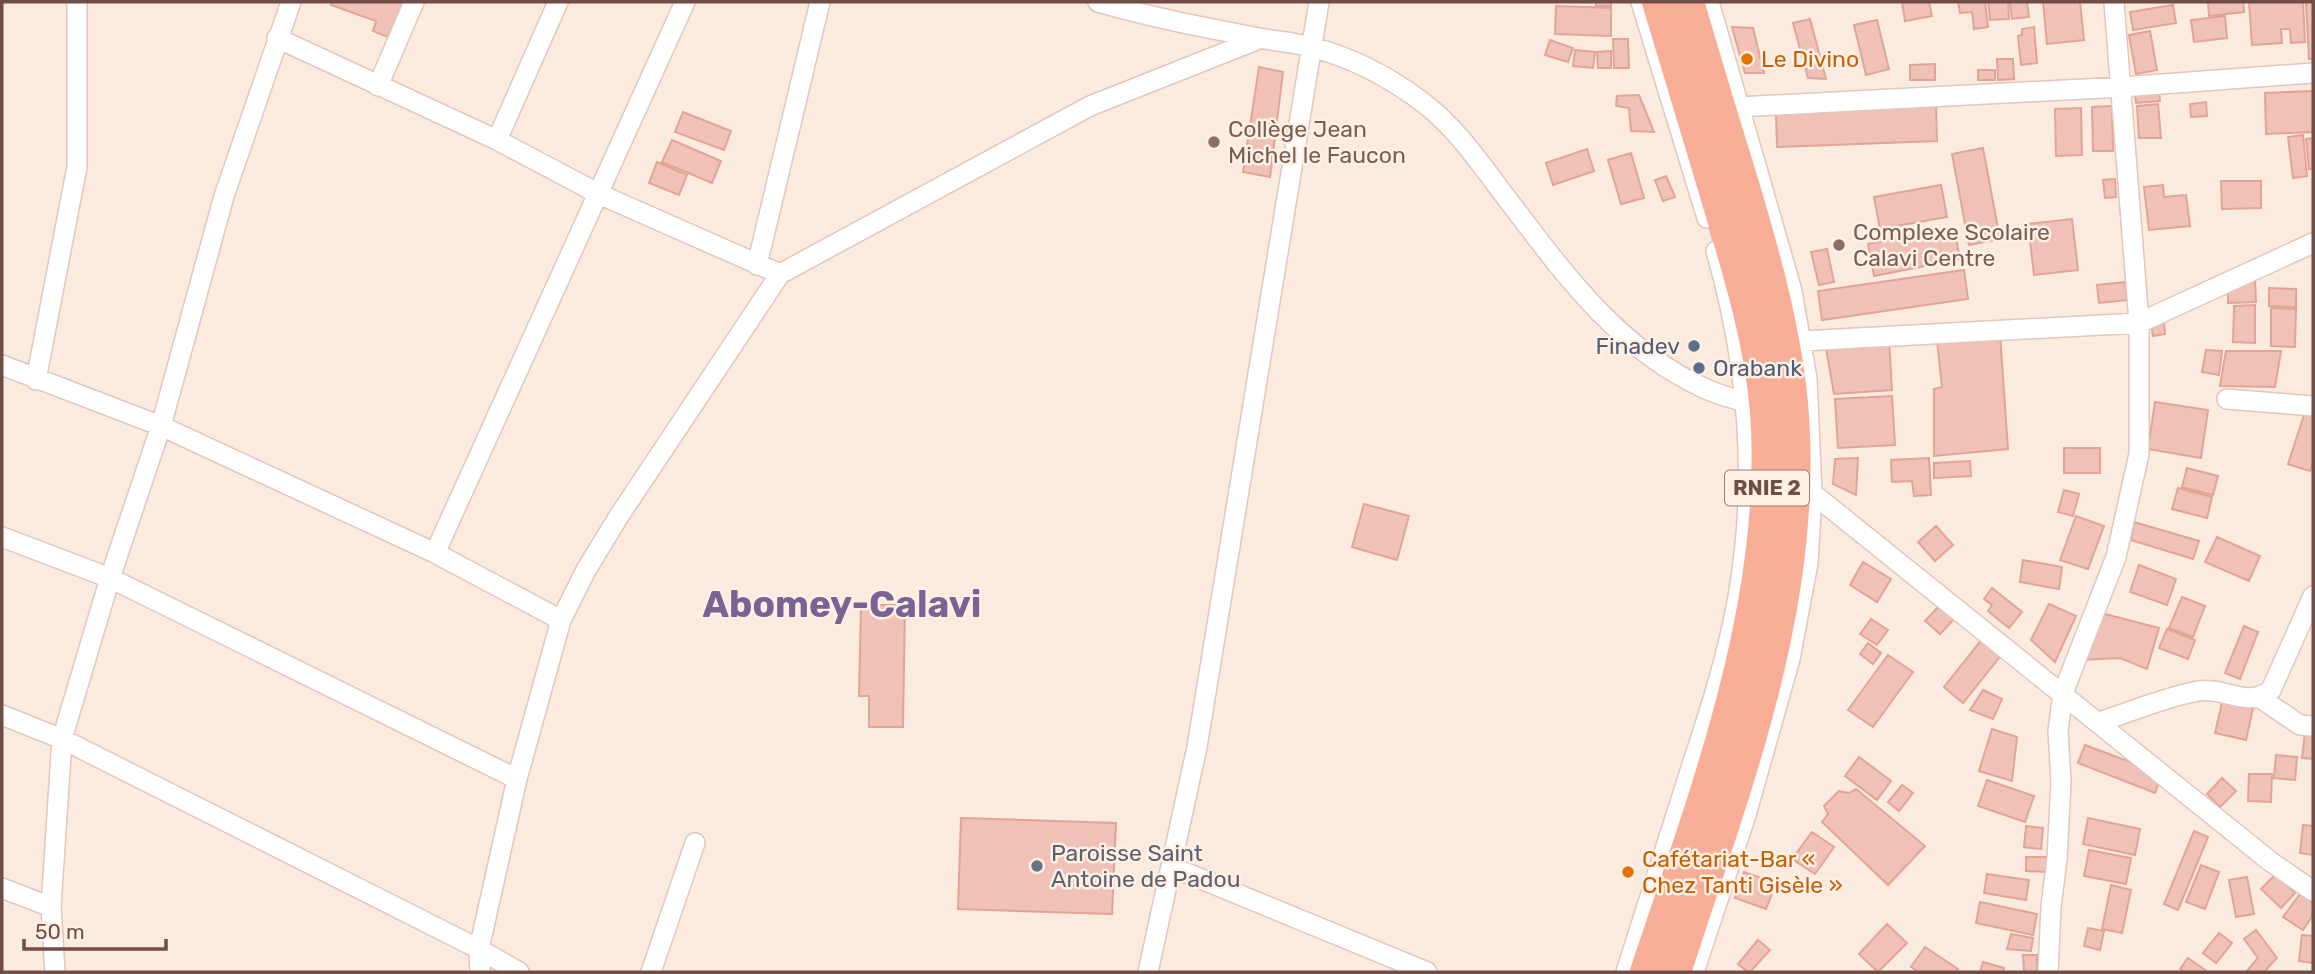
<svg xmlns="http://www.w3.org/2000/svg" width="2315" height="974" viewBox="0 0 2315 974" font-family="Rubik,sans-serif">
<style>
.building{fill:#f0c2b7;stroke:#e2a497;stroke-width:2}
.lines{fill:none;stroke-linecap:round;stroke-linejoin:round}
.minor-casing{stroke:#e1c7be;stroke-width:22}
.trunk-casing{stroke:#d7cdcb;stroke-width:34}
.minor{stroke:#fff;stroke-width:19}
.trunk{stroke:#f8ae96;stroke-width:32}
.food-dot{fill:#e8710a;stroke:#ffefe4;stroke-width:2.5}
.education-dot{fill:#8d6e63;stroke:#ffefe4;stroke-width:2.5}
.service-dot{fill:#5c6f8a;stroke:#ffefe4;stroke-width:2.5}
.worship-dot{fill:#6b7280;stroke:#ffefe4;stroke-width:2.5}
.labels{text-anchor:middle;stroke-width:5;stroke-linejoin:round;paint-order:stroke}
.shield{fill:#ffefe4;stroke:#9b7e76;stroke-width:2}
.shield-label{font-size:21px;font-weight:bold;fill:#704d47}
.food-label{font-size:23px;fill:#c56008;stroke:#ffefe4;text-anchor:start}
.education-label{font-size:23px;fill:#785e54;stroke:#ffefe4;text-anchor:start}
.service-label{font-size:23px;fill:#4e5e75;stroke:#ffefe4;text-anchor:end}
.worship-label{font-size:23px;fill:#5b616d;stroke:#ffefe4;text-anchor:start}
.town-label{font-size:37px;font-weight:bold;fill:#796394;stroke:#ffefe4}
</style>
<rect width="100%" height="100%" fill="#fbeade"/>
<path class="building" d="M332,2h71l-13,36 -17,-7 3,-10 -45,-16z
M1596,2h15v4h-15z
M1902,2h27l3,14 -27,5z
M1958,2h27l3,25 -14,2 -2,-17 -12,1z
M1988,2h20l1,17 -19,1z
M2010,2h17l2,15 -17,2z
M2043,2h37l4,38 -37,4z
M2208,2h35l1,10 -35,4z
M2249,2h54l2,40 -14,1 -1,-14h-9l1,14 -30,2z
M2306,2h7v57h-4z
M2173,5l3,18 -43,7 -3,-18z
M1556,6l55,2v28l-56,-2z
M2225,16l2,22 -33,4 -3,-22z
M1810,19l16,60 -18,-1 -15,-55z
M1877,20l12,49 -23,6 -12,-50z
M1732,27l21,1 11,45h-19z
M2034,27l3,36 -16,2 -3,-29 4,-1v-6z
M2150,31l7,39 -21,4 -7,-39z
M1613,39h15l1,29h-15z
M1550,40l23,8 -5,14 -23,-7z
M1575,50l20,2 -2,16 -20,-2z
M1611,51v17h-13l-1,-16z
M1997,59h16l1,20 -16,1z
M1935,64v16h-25v-15z
M1259,67l24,5 -13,105 -27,-5z
M1978,70h17v10h-17z
M2313,84v48l-47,2 -1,-41 48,-2z
M2159,89l1,12 -24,2 -1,-11z
M1639,95l15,37 -23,-1 -2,-23 -13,-2 1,-10z
M2206,102l1,14 -16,1 -1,-13z
M2158,104l3,34h-22l-2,-32z
M1936,106l1,35 -160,6 -1,-35z
M2112,106l1,45h-20l-1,-44z
M2081,108l1,47 -26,1 -1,-47z
M683,112l48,19 -7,19 -49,-18z
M2303,135l4,41 -14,2 -5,-41z
M2313,138v31h-4l-3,-30z
M672,140l49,21 -9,22 -50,-21z
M1983,148l17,91 -31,6 -17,-91z
M1587,149l7,22 -41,14 -7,-22z
M1631,153l13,45 -23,6 -13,-44z
M657,162l30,13 -8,20 -30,-12z
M1666,176l9,21 -12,4 -8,-21z
M2115,179l1,18 -11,1 -2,-18z
M2221,181h40v27l-39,1z
M1941,185l6,32 -67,12 -6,-32z
M2163,185l1,12 22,-2 4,31 -41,4 -5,-43z
M2072,219l6,51 -44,5 -6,-51z
M1954,227l6,32 -86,17 -6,-32z
M1827,249l7,33 -15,3 -8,-33z
M1964,270l4,29 -146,21 -4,-29z
M2255,278l1,24 -28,1v-14z
M2125,282l2,18 -28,3 -2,-18z
M2269,288l27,1v18l-27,-1z
M2255,305v38l-22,-1 1,-36z
M2271,308l25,1 -1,38 -24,-1z
M2164,322l1,12 -12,2 -2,-12z
M2000,335l8,114 -74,7v-67l8,-2 -5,-47z
M1889,339l3,51 -58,4 -9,-51z
M2206,350l16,1 -3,24 -17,-3z
M2226,351h55l-6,36 -55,-1z
M1892,396l3,49 -57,3 -3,-49z
M2155,402l53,8 -7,48 -53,-9z
M2306,409l7,2v51l-3,9 -22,-7z
M2064,448h36v25h-36z
M1858,458l-2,37 -23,-11 2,-25z
M1929,458l2,37 -17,1 -2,-15 -20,1 -1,-22z
M1970,461l1,15 -37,2v-15z
M2187,468l31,8 -5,19 -31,-8z
M2178,488l34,9 -5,21 -35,-9z
M2064,490l15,4 -6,22 -15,-4z
M1364,504l45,12 -12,44 -45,-13z
M2076,516l28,10 -16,43 -28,-9z
M2134,522l65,19 -6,18 -62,-19z
M1936,526l17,19 -18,16 -17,-19z
M2217,537l43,19 -11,25 -44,-19z
M2023,560l39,7 -3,22 -39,-7z
M1863,562l28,17 -14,23 -27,-17z
M2139,565l37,14 -9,26 -37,-13z
M1992,588l30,24 -13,16 -21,-17 4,-6 -8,-6z
M2182,597l23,9 -12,31 -24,-9z
M2049,604l27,12 -21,46 -24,-22z
M861,605h44l-2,122h-34v-31h-10z
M1940,605l15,13 -15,16 -15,-13z
M2101,613l58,15 -12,41 -27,-11 -39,2z
M1871,619l17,11 -11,15 -17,-11z
M2244,626l14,6 -18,47 -15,-6z
M2167,629l28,11 -7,19 -29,-11z
M1983,638l20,15 -40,50 -19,-16z
M1868,643l13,10 -8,11 -13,-10z
M1888,655l25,17 -40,55 -25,-17z
M1983,690l19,9 -9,20 -23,-9z
M2223,698l31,6 -8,36 -31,-7z
M1992,729l25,8 -5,44 -33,-10z
M2305,732l8,1v26l-11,-1z
M2085,745l77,29 -7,19 -77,-30z
M2276,755l21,2 -2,23 -21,-2z
M1859,757l32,24 -14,19 -32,-24z
M2249,774h23l-1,28 -23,-1z
M2222,778l14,13 -16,16 -13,-13z
M1987,780l47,16 -9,26 -47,-16z
M1902,785l11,8 -14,18 -11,-9z
M1856,789l69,57 -37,39 -66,-63 6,-8 -4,-8 15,-15 10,2z
M961,818l155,5 -4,91 -154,-5z
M2088,818l52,11 -5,26 -52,-11z
M2303,825l10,1v29l-13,-2z
M2026,826l17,2 -2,21 -17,-2z
M2194,831l14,6 -30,73 -14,-6z
M1812,832l22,15 -19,27 -23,-15z
M2089,850l42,8 -5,26 -42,-8z
M2026,857h21v15l-21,-1z
M2201,865l18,7 -14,37 -19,-7z
M1744,872l32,11 -10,26 -31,-11z
M1987,874l42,6 -3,20 -42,-7z
M2276,874l19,19 -14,15 -20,-19z
M2247,877l7,37 -18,3 -7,-37z
M2111,885l20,5 -9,43 -20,-4z
M2300,894l13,9v12l-10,15 -20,-13z
M1980,902l57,12 -4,21 -57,-12z
M1887,924l20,19 -29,29 -19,-18z
M2088,928l16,3 -4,19 -16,-4z
M2256,930l21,28 -13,14h-18l12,-14 -14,-19z
M2219,933l13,10 -16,20 -13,-10z
M2011,934l22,4 -2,13 -24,-2z
M2302,935l11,1v27l-14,-2z
M1758,940l12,10 -20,22h-2l-10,-8z
M1925,947l33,22 -3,3h-36l-8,-5z
M2023,955h14v17h-13z
M2188,958l20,14h-23l-5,-3z
M1983,962l21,6 -1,4h-23z"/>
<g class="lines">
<defs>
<path id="minor" d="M1098,2c51,15 104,25 156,35 19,4 39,5 57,10 39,10 78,30 110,54 34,25 58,61 84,95 57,75 112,153 201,193 13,6 27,9 40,14
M1641,2l66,216
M277,38l220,102 102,54 181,80
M378,86l36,-84
M1738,107l384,-20 191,-14
M497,140l61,-138
M757,265l63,-263
M1802,341l337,-18 174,-80
M2,365l159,61 274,127 126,67
M36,380l41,-213v-165
M2227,399l86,7
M1812,493l459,369 42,29
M2,537l108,41 407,201
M435,553l250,-551
M2260,698l40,27 13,1
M2,715l60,24 417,210 40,23
M2099,722c32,-10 66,-25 99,-31 29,-4 48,18 73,-1l42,-94
M1172,867l255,105
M2,888l49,19
M55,972l-4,-65 11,-168 48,-161 51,-152 63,-230 67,-194
M480,972l-1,-23 38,-170 44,-159 25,-50 33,-54 161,-242 310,-168 169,-67
M651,972l44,-129
M1148,972l49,-225 122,-745
M1626,972c22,-69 44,-138 66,-207 18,-55 36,-111 46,-168 20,-116 10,-234 -22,-346
M1694,972l52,-157 44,-156 18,-96 4,-70 -5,-114 -15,-88 -83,-289
M2048,972l3,-65 6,-48 4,-78 -3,-50 5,-38 53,-136 23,-103v-131l-25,-321"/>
<path id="trunk" d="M1646,972c59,-177 134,-371 120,-561 -6,-70 -27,-139 -47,-206 -20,-68 -41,-136 -61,-203
M1675,972c61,-189 140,-384 115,-587 -9,-72 -29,-141 -50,-211 -18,-57 -35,-115 -52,-172"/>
</defs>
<use href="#minor" class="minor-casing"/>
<use href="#trunk" class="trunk-casing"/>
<use href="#minor" class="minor"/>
<use href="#trunk" class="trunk"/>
</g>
<g class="food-dot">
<circle cx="1747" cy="59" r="7"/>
<circle cx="1628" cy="872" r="7"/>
</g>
<g class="education-dot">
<circle cx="1214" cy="142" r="7"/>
<circle cx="1839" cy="245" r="7"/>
</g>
<g class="service-dot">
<circle cx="1694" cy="346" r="7"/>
<circle cx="1699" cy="368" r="7"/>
</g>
<circle class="worship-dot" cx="1037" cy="866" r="7"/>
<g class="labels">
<rect class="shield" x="1725" y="470.5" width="84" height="35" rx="5"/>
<g class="shield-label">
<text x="1767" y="495">RNIE 2</text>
</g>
<g class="food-label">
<text x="1761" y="67">Le Divino</text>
<text x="1642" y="867">Cafétariat-Bar «<tspan x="1642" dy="26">Chez Tanti Gisèle »</tspan></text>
</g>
<g class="education-label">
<text x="1228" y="137">Collège Jean<tspan x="1228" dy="26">Michel le Faucon</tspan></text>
<text x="1853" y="240">Complexe Scolaire<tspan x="1853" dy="26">Calavi Centre</tspan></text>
</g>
<g class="service-label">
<text x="1680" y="354">Finadev</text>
<text x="1713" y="376" text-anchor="start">Orabank</text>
</g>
<g class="worship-label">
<text x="1051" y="861">Paroisse Saint<tspan x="1051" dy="26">Antoine de Padou</tspan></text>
</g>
<g class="town-label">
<text x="842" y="617">Abomey-Calavi</text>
</g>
</g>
<rect width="2315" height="974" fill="none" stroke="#704d47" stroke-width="7"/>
<path d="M24 939v10h142v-10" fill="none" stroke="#704d47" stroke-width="3.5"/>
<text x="35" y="939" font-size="21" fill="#704d47" stroke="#ffefe4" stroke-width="5" paint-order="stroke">50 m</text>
</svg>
